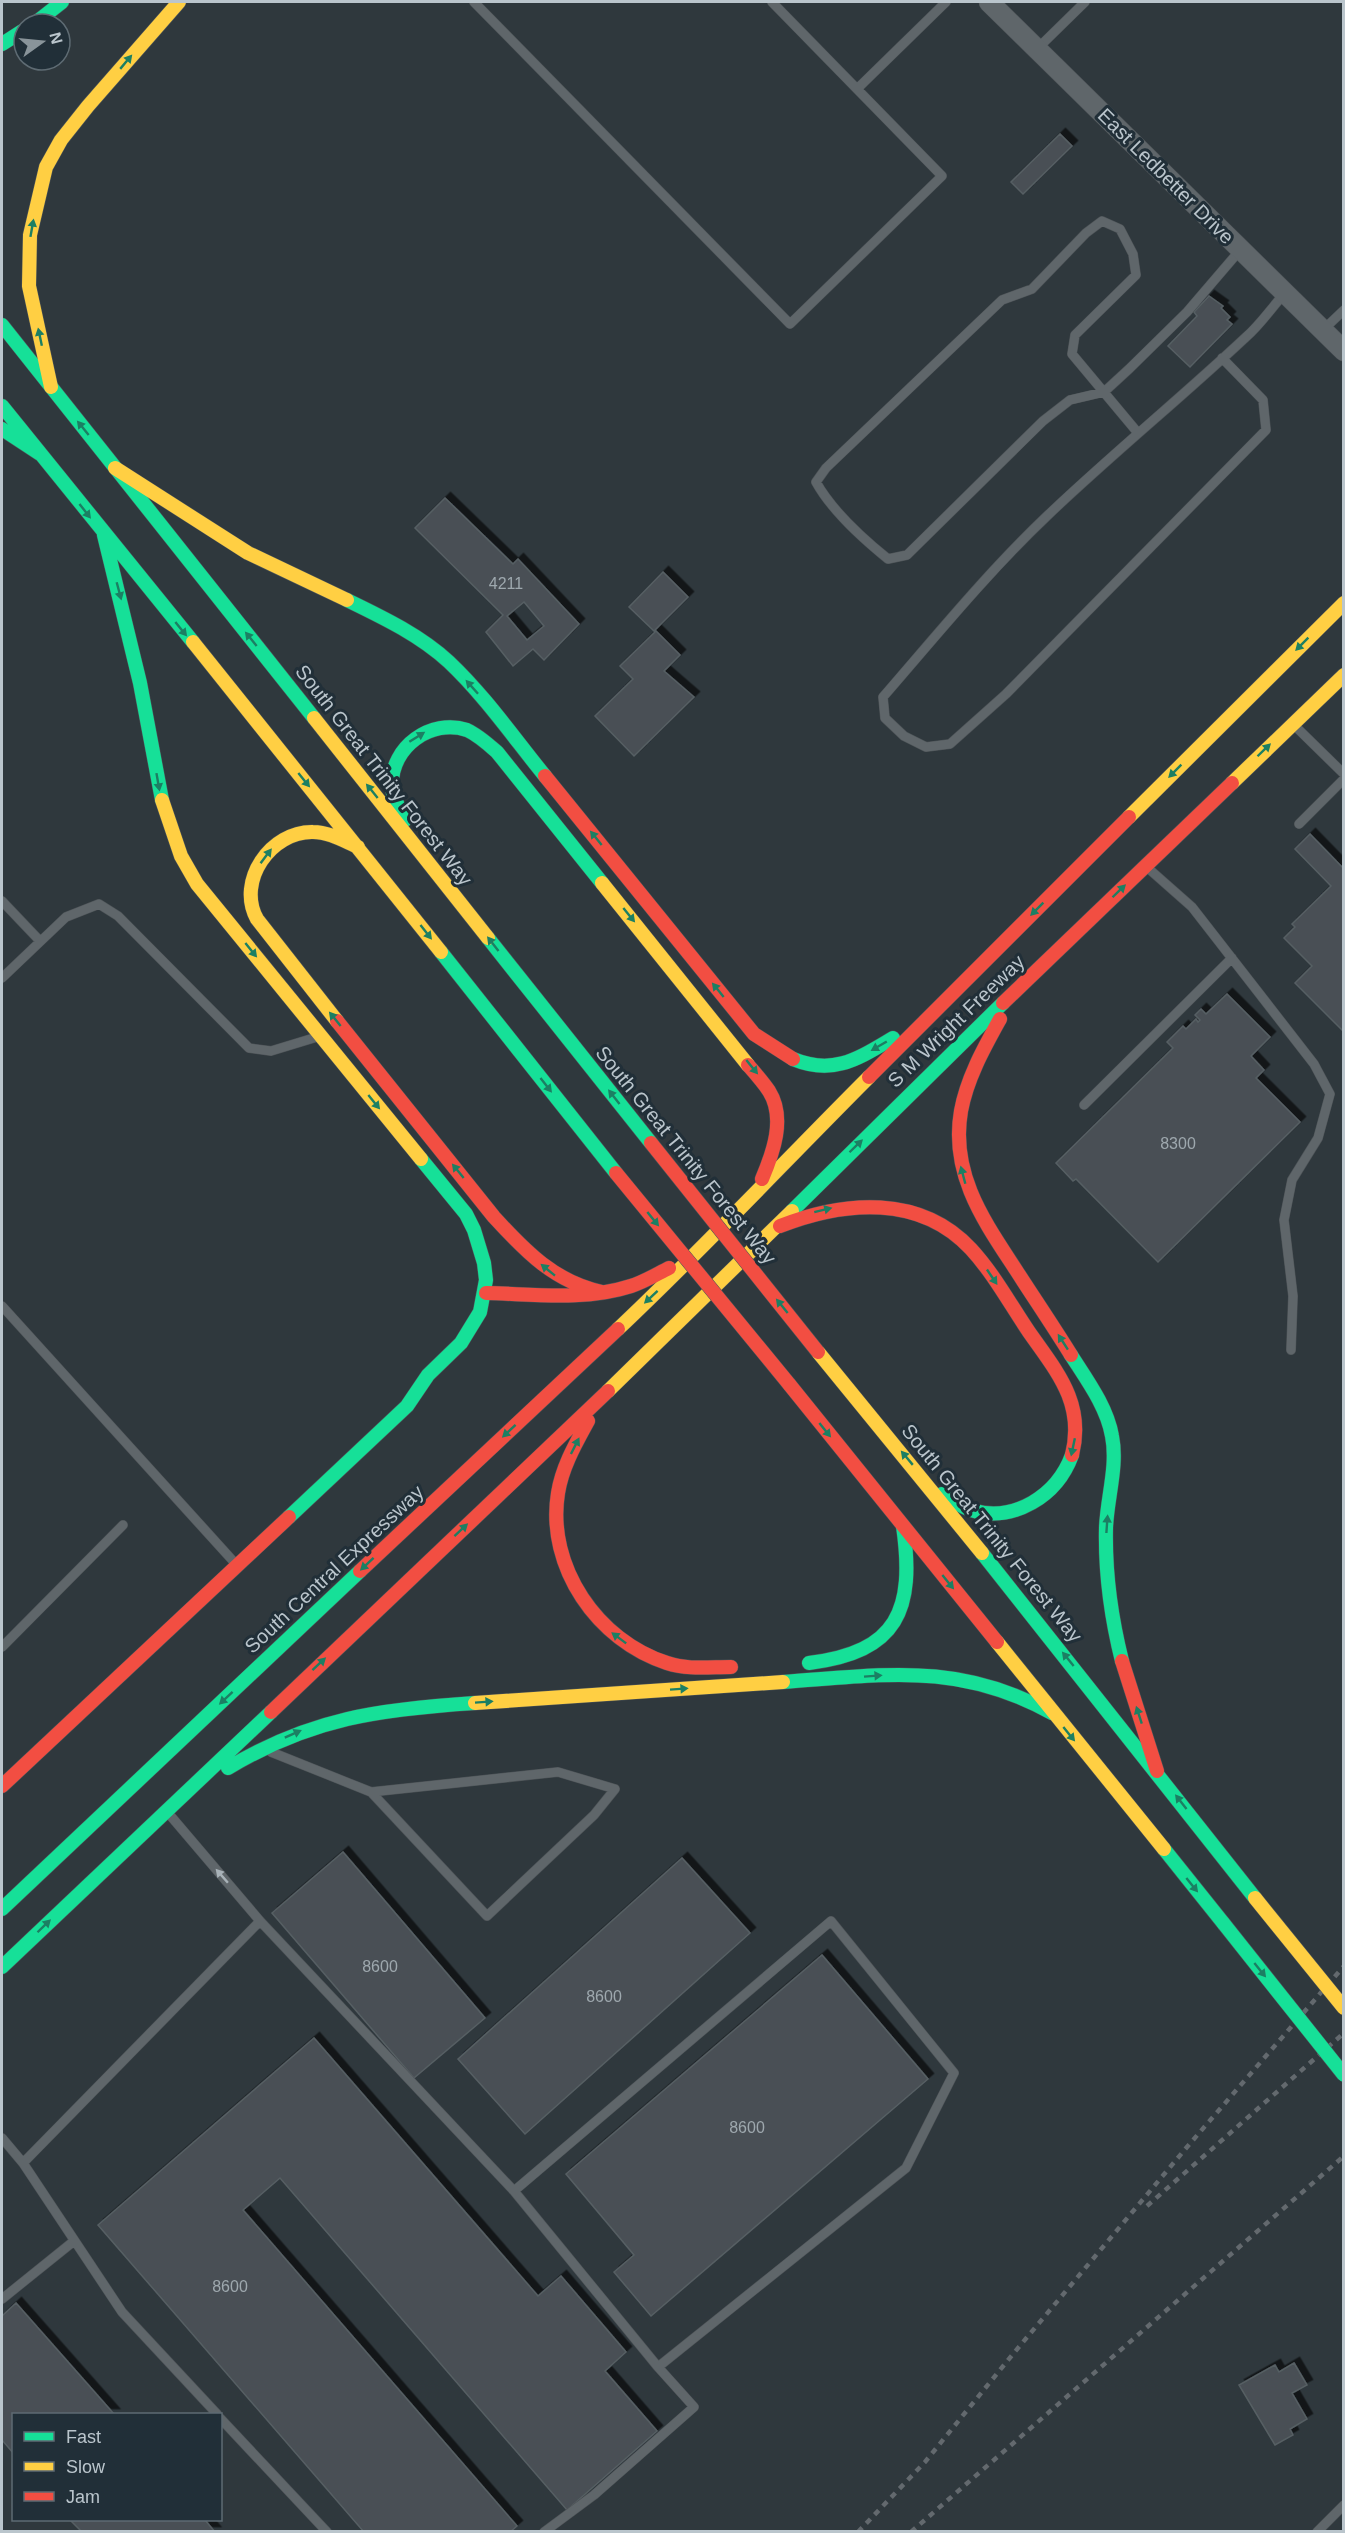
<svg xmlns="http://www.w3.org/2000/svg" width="1345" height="2533" viewBox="0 0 1345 2533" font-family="Helvetica,sans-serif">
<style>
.building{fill:#485054;stroke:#575f64;stroke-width:1.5;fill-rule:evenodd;filter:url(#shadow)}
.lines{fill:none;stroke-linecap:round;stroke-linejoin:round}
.lane-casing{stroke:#4d5357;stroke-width:10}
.street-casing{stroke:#4d5357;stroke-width:21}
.fast-casing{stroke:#4d5559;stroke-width:15}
.slow-casing{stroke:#4d5559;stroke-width:15}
.jam-casing{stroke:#4d5559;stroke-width:15}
.lane{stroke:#5f666a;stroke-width:9}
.street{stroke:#5f666a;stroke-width:20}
.fast{stroke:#16e098;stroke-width:14}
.slow{stroke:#ffcf43;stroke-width:14}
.jam{stroke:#f24e42;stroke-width:14}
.rail{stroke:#63696e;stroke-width:4.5;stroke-dasharray:6 6;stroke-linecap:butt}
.fast-bridge-casing{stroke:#4d5559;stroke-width:15;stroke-linecap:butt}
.slow-bridge-casing{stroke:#4d5559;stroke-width:15;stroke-linecap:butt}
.jam-bridge-casing{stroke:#4d5559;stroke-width:15;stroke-linecap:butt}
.fast-bridge{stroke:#16e098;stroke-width:14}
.slow-bridge{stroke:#ffcf43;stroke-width:14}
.jam-bridge{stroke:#f24e42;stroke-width:14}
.oneway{fill:#1c7f63}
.oneway2{fill:#a8b2b8}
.labels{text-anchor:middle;stroke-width:6;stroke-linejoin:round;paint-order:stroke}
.number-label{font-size:16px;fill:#9ea8ae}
.street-label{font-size:20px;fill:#bac5cc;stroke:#212f38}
</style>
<defs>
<filter id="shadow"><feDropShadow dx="5.5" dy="-5.5" stdDeviation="0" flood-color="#0009"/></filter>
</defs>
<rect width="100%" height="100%" fill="#2f383d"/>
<path class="building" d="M1060,134l12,12 -49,48 -12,-12z
M1209,296l14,10 -2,2 9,9 -3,3 5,4 -42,43 -22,-21 29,-30 -3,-4z
M445,498l68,66 5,-5 61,65 -35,36 -11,-11 -20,17 -27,-34 17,-17 -88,-87zM524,602l20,24 -17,14 -20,-24z
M663,572l25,25 -34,34 -25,-24z
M656,631l24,24 -16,16 30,26 -60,59 -39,-40 38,-37 -13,-13z
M1310,834l34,35v163l-49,-49 17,-17 -28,-28 11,-11 -3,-3 39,-38 -36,-37z
M1227,994l43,43 -19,19 13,14 -8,8 44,44 -142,140 -82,-83 -3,2 -17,-18 117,-115 -6,-6 16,-16 3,3 10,-10 2,3 2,-2 -5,-5 6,-6 5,5z
M343,1852l142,166 -71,60 -142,-165z
M682,1858l68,75 -225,201 -67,-75z
M822,1955l106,124 -277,237 -37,-44 20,-17 -68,-81z
M314,2038l224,258 23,-20 65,76 -21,19 52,60 -90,79 -287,-332 -37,32 274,316 -7,6h-146l-266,-307z
M16,2303l98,111h-100v40l-12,-14v-124z
M1294,2363l13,22 -15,8 15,26 -17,10 3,6 -18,10 -36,-60 36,-20 4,7z
M70,2520h135l10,12h-137l2,-2z"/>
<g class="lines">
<defs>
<path id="lane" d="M474,2l316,322 152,-148 -170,-174
M1037,49l48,-47
M858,88l88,-86
M1323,330l21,-20
M1222,358l41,42 3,30 -260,264 -56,50 -24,3 -22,-11 -19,-18 -2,-21c53,-61 105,-125 164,-181 65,-62 134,-118 199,-179 15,-13 26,-30 39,-44
M1138,433l-66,-79 3,-19 61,-60 -3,-21 -13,-25 -18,-8 -16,12 -54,56 -30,11 -176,168 -10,14c16,29 46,56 72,77l19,-4 136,-134 27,-21 34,-8 25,-23 58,-57 54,-63
M1296,727l48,47
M1299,824l45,-45
M1149,869l43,38 122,157 16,30 -12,44 -26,42 -8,40 9,76 -2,54
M2,901l38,40
M2,978l64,-61 33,-13 19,12 131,132 22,3 46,-14
M1084,1105l148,-147
M2,1306l232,256
M2,1647l121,-122
M271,1752l100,40 116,124 107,-101 21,-26 -57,-17 -187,20
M169,1814l91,107 254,270 317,-270 123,152 -48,95 -248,199 -144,-176
M2,2138l21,25 99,149 95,102
M23,2163l237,-242
M2,2299l72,-58
M220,2418l107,114
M544,2532l50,-37 100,-88 -36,-40
M1317,2532l27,-27"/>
<path id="street" d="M989,2l355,349"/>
<path id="fast" d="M34,24l28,-22
M2,44l22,-14
M2,325l312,393
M2,406l191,236
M2,429l38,25
M104,535l36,148 22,117
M347,600c35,17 73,35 102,62 36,34 65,76 96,114
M405,820c-5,-11 -13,-23 -13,-35 -1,-38 39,-67 75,-55 11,5 21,14 30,22l105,131
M488,938l163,205
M441,952l175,221
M793,1059c41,17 66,-1 100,-21
M792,1211l211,-208
M1071,1355c16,25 36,52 41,81 6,30 -5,62 -6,92 -1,45 5,89 16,133
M942,1494c9,5 18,13 29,16 43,13 86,-14 101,-55
M289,1517l118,-111 21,-31 33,-32 19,-31 6,-32 -2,-17 -10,-33 -8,-16 -45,-55
M982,1553l273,345
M809,1663c89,-11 106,-53 94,-137
M783,1682c101,-7 175,-21 269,31
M228,1768c83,-50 153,-59 247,-65
M1164,1849l60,75
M2,1909l358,-338
M2,1967l269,-255"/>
<path id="slow" d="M51,387l-22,-101 1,-51 16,-68 15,-27 27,-34 91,-104
M115,468l133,85 99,47
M193,642l248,310
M314,718l174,220
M1232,783l112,-108
M162,800l19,56 16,28 224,275
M1129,817l215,-214
M602,883l146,182
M337,1021l-80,-102c-21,-38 14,-88 56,-87 16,0 31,9 45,15
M618,1329c86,-81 167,-168 251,-252
M818,1352l164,201
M608,1391l184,-180
M997,1642l167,207
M475,1703l308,-21"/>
<path id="jam" d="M545,776l209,258 39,25
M1003,1003l229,-220
M1000,1019c-16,29 -33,59 -39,92 -11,63 23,110 55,159 18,28 37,56 55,85
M337,1021l157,196c32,35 61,65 108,75
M748,1065c7,8 15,17 21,26 17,27 4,62 -7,88
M869,1077l260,-260
M780,1226c64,-25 140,-32 191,23 23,25 39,55 58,83 28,40 56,71 43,123
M486,1293c47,1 99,8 145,-7 13,-4 26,-12 38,-18
M789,1384l208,258
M588,1421c-12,22 -26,46 -30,72 -12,74 40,148 109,170 21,7 42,4 64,4
M360,1571l258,-242
M1122,1661l35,110
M271,1712l337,-321
M2,1786l287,-269"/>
</defs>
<use href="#lane" class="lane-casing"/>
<use href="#street" class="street-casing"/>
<use href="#fast" class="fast-casing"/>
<use href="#slow" class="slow-casing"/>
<use href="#jam" class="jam-casing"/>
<use href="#lane" class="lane"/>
<use href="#street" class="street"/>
<use href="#fast" class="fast"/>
<use href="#slow" class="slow"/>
<use href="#jam" class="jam"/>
<path class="rail" d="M1147,2206l197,-173
M858,2532l67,-70 88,-108 174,-207 157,-181
M911,2532l433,-376"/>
<defs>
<path id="fast-bridge" d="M1224,1924l120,151"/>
<path id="slow-bridge" d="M1255,1898l89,110"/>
<path id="jam-bridge" d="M651,1143l167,209
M616,1173l173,211"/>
</defs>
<use href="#fast-bridge" class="fast-bridge-casing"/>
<use href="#slow-bridge" class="slow-bridge-casing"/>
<use href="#jam-bridge" class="jam-bridge-casing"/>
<use href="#fast-bridge" class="fast-bridge"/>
<use href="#slow-bridge" class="slow-bridge"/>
<use href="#jam-bridge" class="jam-bridge"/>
</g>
<defs><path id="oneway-solid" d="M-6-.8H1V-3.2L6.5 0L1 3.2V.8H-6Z" transform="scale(1.5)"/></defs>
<g class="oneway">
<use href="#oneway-solid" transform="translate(126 62) rotate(-50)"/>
<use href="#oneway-solid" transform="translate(32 228) rotate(-80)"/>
<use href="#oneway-solid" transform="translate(40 337) rotate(-102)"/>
<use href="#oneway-solid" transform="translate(83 428) rotate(-129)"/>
<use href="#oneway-solid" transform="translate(85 511) rotate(52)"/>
<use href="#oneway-solid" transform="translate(119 591) rotate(75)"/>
<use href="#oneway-solid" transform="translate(181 629) rotate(51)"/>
<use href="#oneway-solid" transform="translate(251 639) rotate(-129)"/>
<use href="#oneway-solid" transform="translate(1302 644) rotate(135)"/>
<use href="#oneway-solid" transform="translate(472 687) rotate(-132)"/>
<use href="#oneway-solid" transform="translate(417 737) rotate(-32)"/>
<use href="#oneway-solid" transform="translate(1264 750) rotate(-44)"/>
<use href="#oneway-solid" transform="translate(1175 771) rotate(135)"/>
<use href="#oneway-solid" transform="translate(304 780) rotate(51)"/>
<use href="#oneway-solid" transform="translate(158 782) rotate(80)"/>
<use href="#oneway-solid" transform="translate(372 791) rotate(-129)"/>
<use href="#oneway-solid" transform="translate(596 838) rotate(-129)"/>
<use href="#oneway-solid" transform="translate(266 856) rotate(-53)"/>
<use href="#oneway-solid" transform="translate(1119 891) rotate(-44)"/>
<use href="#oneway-solid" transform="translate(1037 909) rotate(135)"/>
<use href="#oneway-solid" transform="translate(629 915) rotate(51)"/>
<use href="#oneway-solid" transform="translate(426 932) rotate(52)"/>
<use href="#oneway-solid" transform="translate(493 944) rotate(-128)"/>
<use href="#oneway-solid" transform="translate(251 950) rotate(51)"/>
<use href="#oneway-solid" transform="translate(718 990) rotate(-129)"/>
<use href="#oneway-solid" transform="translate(335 1019) rotate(-129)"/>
<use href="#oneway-solid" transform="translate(879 1046) rotate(150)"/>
<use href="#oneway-solid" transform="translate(752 1067) rotate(51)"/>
<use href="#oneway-solid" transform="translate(546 1085) rotate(52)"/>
<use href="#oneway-solid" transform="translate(614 1097) rotate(-128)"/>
<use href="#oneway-solid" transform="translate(374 1102) rotate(51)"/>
<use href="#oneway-solid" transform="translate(856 1146) rotate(-44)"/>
<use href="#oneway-solid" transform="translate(458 1171) rotate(-129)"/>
<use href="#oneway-solid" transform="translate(963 1175) rotate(-105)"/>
<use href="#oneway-solid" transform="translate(823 1210) rotate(-14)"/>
<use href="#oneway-solid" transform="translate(653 1219) rotate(51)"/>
<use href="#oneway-solid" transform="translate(548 1270) rotate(-141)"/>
<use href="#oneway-solid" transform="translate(992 1277) rotate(56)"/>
<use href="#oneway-solid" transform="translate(651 1297) rotate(137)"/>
<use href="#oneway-solid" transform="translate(782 1306) rotate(-129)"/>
<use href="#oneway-solid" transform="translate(1063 1342) rotate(-123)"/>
<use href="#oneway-solid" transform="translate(825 1430) rotate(51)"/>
<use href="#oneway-solid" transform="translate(509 1431) rotate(137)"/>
<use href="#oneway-solid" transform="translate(575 1446) rotate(-63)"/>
<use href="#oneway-solid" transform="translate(1073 1447) rotate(102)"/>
<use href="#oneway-solid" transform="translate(907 1458) rotate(-130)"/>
<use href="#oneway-solid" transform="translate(1107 1524) rotate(-86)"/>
<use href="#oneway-solid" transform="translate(461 1530) rotate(-43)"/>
<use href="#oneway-solid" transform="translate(367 1564) rotate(137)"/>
<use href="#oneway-solid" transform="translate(948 1582) rotate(51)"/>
<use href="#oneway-solid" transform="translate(619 1638) rotate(-143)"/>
<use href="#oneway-solid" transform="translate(1068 1659) rotate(-129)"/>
<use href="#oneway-solid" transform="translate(319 1664) rotate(-43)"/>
<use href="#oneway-solid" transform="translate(873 1676) rotate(-4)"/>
<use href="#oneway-solid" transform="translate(679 1689) rotate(-4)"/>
<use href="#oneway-solid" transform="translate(226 1698) rotate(137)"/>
<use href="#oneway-solid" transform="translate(484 1702) rotate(-4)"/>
<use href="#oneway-solid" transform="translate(1139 1715) rotate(-108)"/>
<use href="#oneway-solid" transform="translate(293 1734) rotate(-24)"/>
<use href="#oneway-solid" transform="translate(1069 1734) rotate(51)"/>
<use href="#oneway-solid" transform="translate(1181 1802) rotate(-128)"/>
<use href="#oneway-solid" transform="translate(1192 1885) rotate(51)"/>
<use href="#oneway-solid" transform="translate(44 1926) rotate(-44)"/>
<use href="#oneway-solid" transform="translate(1260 1970) rotate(51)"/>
</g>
<use class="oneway2" href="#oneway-solid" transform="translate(222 1876) rotate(-131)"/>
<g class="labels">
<g class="number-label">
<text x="506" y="589">4211</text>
<text x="1178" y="1149">8300</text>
<text x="380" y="1972">8600</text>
<text x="604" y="2002">8600</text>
<text x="747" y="2133">8600</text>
<text x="230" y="2292">8600</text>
</g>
<g class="street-label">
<text transform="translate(1166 176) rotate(45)" y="7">East Ledbetter Drive</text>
<text transform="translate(384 775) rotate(52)" y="7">South Great Trinity Forest Way</text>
<text transform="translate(956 1021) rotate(-44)" y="7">S M Wright Freeway</text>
<text transform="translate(686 1155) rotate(51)" y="7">South Great Trinity Forest Way</text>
<text transform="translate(992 1533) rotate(51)" y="7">South Great Trinity Forest Way</text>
<text transform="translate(334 1569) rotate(-43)" y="7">South Central Expressway</text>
</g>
</g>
<rect width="1345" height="2533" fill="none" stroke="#bac5cc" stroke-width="6"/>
<rect x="12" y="2413" width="210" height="108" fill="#212f38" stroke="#5e6b73" stroke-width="1.5"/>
<rect x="24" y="2432" width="30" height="9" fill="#16e098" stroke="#5e6b73" stroke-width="1.5"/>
<text x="66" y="2443" font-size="18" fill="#bac5cc">Fast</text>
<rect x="24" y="2462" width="30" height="9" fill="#ffcf43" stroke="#5e6b73" stroke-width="1.5"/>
<text x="66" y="2473" font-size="18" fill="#bac5cc">Slow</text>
<rect x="24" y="2492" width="30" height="9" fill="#f24e42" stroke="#5e6b73" stroke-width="1.5"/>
<text x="66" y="2503" font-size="18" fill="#bac5cc">Jam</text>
<g transform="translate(42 42) rotate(75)"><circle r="28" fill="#212f38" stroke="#5e6b73" stroke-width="1.5"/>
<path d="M0-4.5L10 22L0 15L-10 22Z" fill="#89949a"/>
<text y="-9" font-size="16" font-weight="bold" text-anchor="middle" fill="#bac5cc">N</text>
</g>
</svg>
